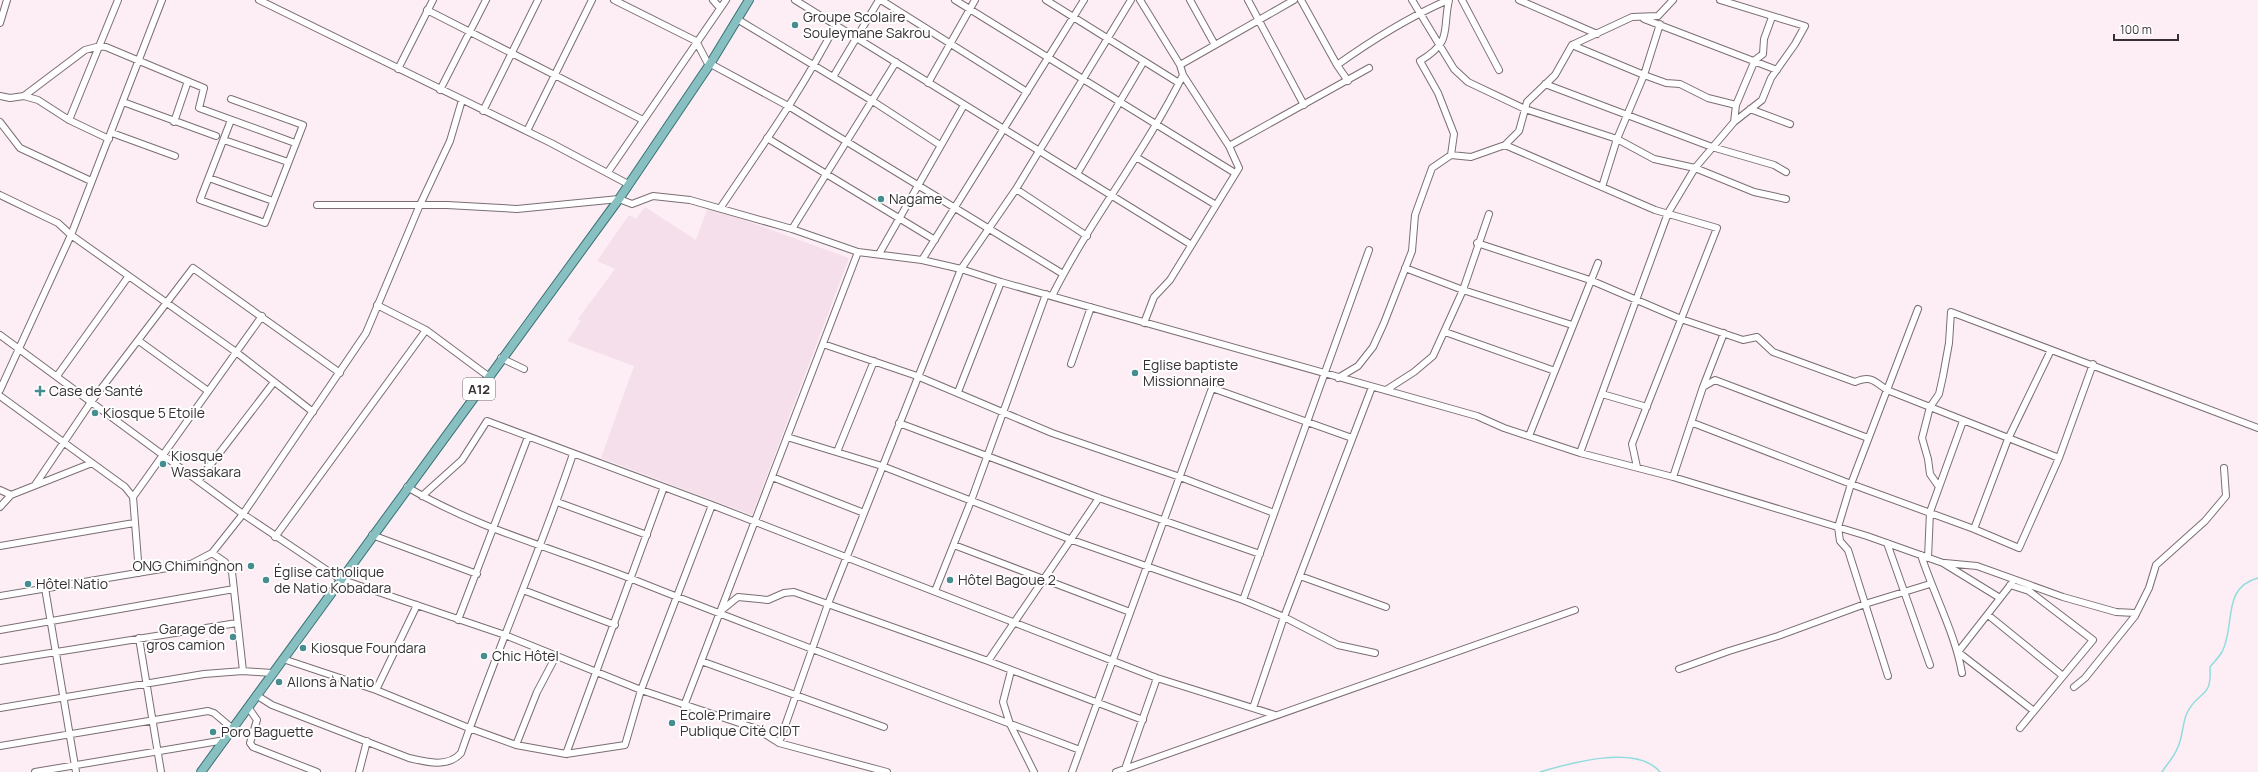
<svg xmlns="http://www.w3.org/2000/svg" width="2258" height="772" viewBox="0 0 2258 772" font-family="Manrope,sans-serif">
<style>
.built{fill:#f5dfea}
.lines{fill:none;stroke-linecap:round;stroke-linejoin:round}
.stream{stroke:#91dcde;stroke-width:1.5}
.minor-casing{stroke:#7a6e74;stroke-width:8}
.major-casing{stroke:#377275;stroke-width:10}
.minor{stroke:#fff;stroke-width:6}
.major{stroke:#88c0c2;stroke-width:8}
.poi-dot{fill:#458d8f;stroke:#fff;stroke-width:1.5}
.labels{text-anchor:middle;stroke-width:4;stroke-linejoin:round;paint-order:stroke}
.shield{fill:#fff;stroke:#726e70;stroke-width:1}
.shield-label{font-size:13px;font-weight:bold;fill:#363033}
.poi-label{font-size:14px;fill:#363033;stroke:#fff;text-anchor:start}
</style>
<rect width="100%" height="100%" fill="#fceef4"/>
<path class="built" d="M645,207l51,33 12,-33 141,51 -97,257 -151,-57 33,-92 -67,-25 14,-20 -3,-2 37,-50 -18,-8 32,-46 7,4z"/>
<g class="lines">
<path class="stream" d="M1540,772c30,-9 97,-28 120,0
M2162,772c5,-8 12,-15 15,-23 6,-11 5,-25 10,-36 12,-24 25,-13 23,-46 4,-5 9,-10 12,-15 14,-27 -1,-64 36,-74"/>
<defs>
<path id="minor" d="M259,0l292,143 77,41
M614,0l82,41 11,21 83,45 273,167
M713,0l7,8
M795,0l395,244
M881,0l146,92
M955,0l280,173
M1046,0l133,83
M1140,0l40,65 3,10 46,71 10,22 -69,112 -16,17 -10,26
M1190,0l25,45
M1248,0l56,105
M1301,0l36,65 11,16
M1412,0l42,69 14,13 57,27 92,30 37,20 41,9 59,24 32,7
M1449,0c-7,32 4,41 -29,61l18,32 16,41 -3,21
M1462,0l37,70
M1519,0l78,34
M1720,0l85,26 -10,18 -24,34 -9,22 -28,22
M427,10l216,110
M737,19l134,81 69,45
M1644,19l133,51
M0,23l7,-23
M1572,45l72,30 22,8 14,1 28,14 28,7
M1180,65l114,-65
M1337,65c35,-25 72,-48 111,-65
M398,69l35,-69
M833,77l46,-77
M928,83l47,-83
M1545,84l167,63 62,18 12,7
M440,90l46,-90
M0,96l10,2 14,-2 14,4 31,20 40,19
M24,96l61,-46 15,-4 6,1 98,41 -5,20 96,35
M231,99l72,26 -38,98 -65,-23 31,-80
M123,102l93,34
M1750,109l40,15
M483,111l55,-111
M69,120l49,-120
M0,122l20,26 71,33
M174,122l14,-41
M527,131l65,-131
M112,133l63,23
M767,138l168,102
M224,140l64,22
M1505,145l150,65 62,18 -85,216 5,23
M1229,146l140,-78
M1136,157l80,48
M608,172l118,-172
M1077,174l67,-113
M209,178l64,23
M1602,187l15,-48 27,-64 16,-51
M1016,189l71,47
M0,195l58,28 13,12 165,117 77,60
M317,205h130l70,4 102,-10 13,5 21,-8 37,4 102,29 66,23 64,8 39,9 40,13 476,134 27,12 76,25 93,24 194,59 76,27 57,35
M721,207c41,-61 82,-118 115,-183
M792,229l104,-167
M1477,243l113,37 91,39 62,21 14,-3 16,15 82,30c16,-7 19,-1 32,8l172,68
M879,254l85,-149
M922,260l162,-260
M1405,268l58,22 109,35
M1052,296c38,-76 93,-144 131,-221
M377,305l49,25 62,46
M1445,332l110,39
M0,335l243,179 97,65 165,56 136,55 116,39 22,14 108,29
M139,341l69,50
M823,344l94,32 135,57 128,44 94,36
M501,358l23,11
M1071,364l20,-57
M57,376l71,-99
M1338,378l20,-12 15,-19 11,-24 28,-72 3,-36 17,-47 19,-13 20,2 34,-12 14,-14 8,-29 28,-27 17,-30 60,-28 26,-1 15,-16
M1703,387l12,-7 153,58
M0,390l71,-155 91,-235
M1386,390l28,-18 19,-16 30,-66 26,-76
M958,392l43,-110
M1602,394l45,13
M0,396l125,91 8,10 6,76
M899,423l200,75 161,56
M1693,423l158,61 123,45 45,19 40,-90 34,-94
M1529,436l69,-173
M787,437l95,29 190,74 171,60 41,17 54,28 37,8
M837,452l37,-91
M1580,453l88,-240 27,-45 39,-46 2,-17 19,-45 8,-6 1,-15 8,-22
M772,477l92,36
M1673,477l30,-90 21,-54
M198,481l76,-99
M35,485l56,-83 102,-134 147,105
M407,487c71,42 149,62 225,92 148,59 298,115 448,171
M1939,487l-9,-13 -2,-15 -6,-21 8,-31 9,-13 4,-18 6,-33 2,-31 307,116
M0,490l11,5
M422,496l40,-36 25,-39 225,84 445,173 118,37
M133,497l129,-181
M557,502l90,33
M0,507l11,-12 81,-32
M1974,529l34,-90 43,-89
M372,535l105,39
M275,537l151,-207
M1887,543l43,122
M954,545l176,67
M0,546l134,-23
M212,553l13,9 7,10 11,99
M1921,555c13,40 34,78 41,118
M1928,558l2,-46 33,-91
M1945,563l32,3 86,31 53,15 19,1
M1300,576l86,31
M2012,583l-54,69 76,59
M2010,585l19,6 64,49 -73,88
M45,588l31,184
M523,590l92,35
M935,591l36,-90 75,-207
M0,596l191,-32 21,-11 31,-39 123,-181 53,-126 31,-66 12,-41
M1243,600l126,-350
M722,610l16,-13 30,3 16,-7 10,-1 194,69 155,59
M1988,615l75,61
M458,620l70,-183
M0,630l234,-41
M139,638l22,134
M283,659l93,31 93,38 47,17 50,9 59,-9 16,-55 71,-185
M0,661l237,-38
M701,661l183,66
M988,661l111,-163
M1679,669l50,-18 49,-15 87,-32 65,-20
M1011,671l-8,31 7,22 24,48
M1888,676l-40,-126 -8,-9 -2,-14 13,-43 67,-175
M2074,687l11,-9 50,-62 14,-28 7,-23 49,-44 21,-25 -2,-28
M376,690l41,-85
M256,695l16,10 137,53c17,4 39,10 52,-5 35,-101 78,-198 112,-299
M684,706l174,-454
M248,707l9,13 -7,23 3,4 64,25
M0,708l204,-34 39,-3 29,2
M1253,708l31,-91 88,-230
M779,743l49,-139 133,-335 55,-80 115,-189
M516,745l21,-53 19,-36
M0,746l208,-35 6,2 19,16
M566,754l98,-267
M1125,769l32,-91
M35,772l190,-32
M359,772l8,-31
M1072,772l140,-384 140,50
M1116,772l459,-162"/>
<path id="major" d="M201,772l418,-573 91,-135 39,-64"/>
</defs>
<use href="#minor" class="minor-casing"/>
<use href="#major" class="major-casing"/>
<use href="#minor" class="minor"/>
<use href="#major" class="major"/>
</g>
<g class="poi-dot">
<circle cx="795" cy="25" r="4"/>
<circle cx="881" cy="199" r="4"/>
<circle cx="1135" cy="373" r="4"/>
<path d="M38 385h4v4h4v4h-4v4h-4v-4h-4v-4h4z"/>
<circle cx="95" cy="413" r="4"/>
<circle cx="163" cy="464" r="4"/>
<circle cx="251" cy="566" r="4"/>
<circle cx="266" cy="580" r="4"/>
<circle cx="950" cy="580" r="4"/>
<circle cx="28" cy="584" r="4"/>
<circle cx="233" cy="637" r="4"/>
<circle cx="303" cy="648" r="4"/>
<circle cx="484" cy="656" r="4"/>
<circle cx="279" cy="682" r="4"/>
<circle cx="672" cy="723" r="4"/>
<circle cx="213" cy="732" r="4"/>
</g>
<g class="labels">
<rect class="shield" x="463" y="378" width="32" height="22" rx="3"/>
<g class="shield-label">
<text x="479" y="394">A12</text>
</g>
<g class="poi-label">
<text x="803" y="22">Groupe Scolaire<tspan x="803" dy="16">Souleymane Sakrou</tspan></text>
<text x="889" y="204">Nagame</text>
<text x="1143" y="370">Eglise baptiste<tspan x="1143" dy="16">Missionnaire</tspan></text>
<text x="49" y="396">Case de Santé</text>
<text x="103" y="418">Kiosque 5 Etoile</text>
<text x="171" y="461">Kiosque<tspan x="171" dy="16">Wassakara</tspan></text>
<text x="243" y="571" text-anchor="end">ONG Chimingnon</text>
<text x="274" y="577">Église catholique<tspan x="274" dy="16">de Natio Kobadara</tspan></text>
<text x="958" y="585">Hôtel Bagoue 2</text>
<text x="36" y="589">Hôtel Natio</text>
<text x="225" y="634" text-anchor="end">Garage de<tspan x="225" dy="16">gros camion</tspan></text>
<text x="311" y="653">Kiosque Foundara</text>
<text x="492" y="661">Chic Hôtel</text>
<text x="287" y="687">Allons à Natio</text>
<text x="680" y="720">Ecole Primaire<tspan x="680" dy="16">Publique Cité CIDT</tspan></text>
<text x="221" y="737">Poro Baguette</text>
</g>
</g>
<path d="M2114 34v6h64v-6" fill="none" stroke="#363033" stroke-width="2"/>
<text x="2120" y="34" font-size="12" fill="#363033" stroke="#ffffff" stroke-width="3" paint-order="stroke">100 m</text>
</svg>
